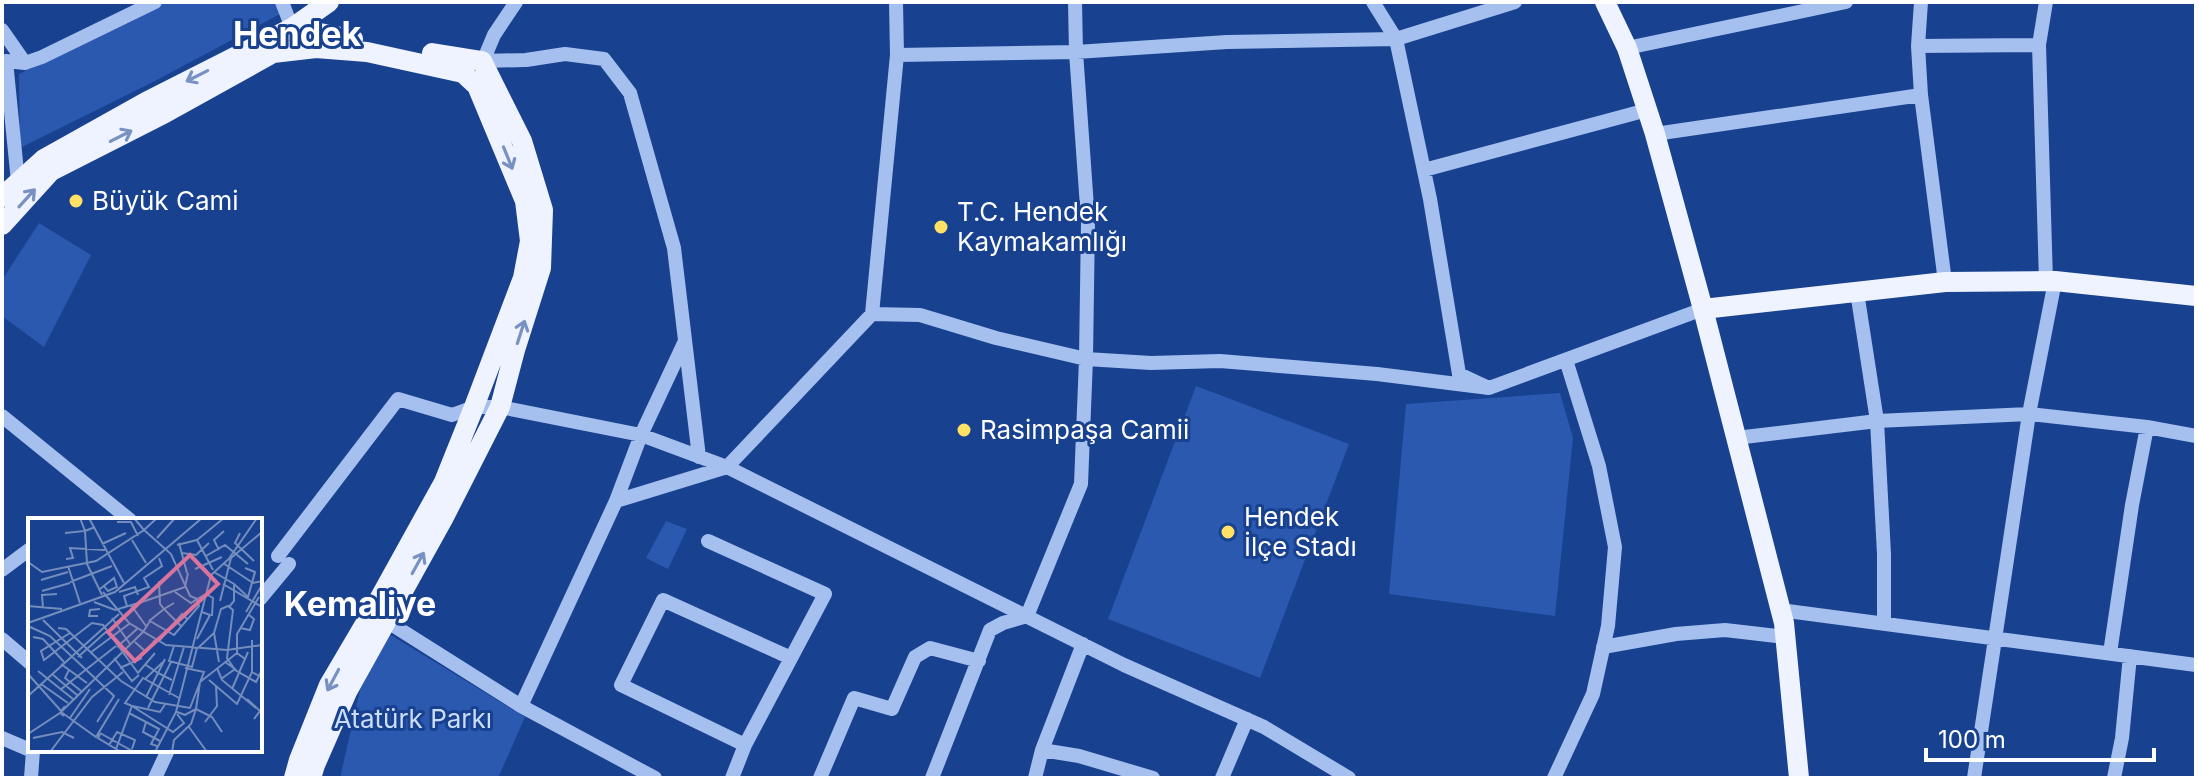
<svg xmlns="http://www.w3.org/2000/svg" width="2198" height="780" viewBox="0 0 2198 780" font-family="Inter,sans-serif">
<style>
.green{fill:#2a59af}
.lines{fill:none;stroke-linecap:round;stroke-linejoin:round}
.minor{stroke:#a5c0ef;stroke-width:14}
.major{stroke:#eef3ff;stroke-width:20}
.oneway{stroke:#7891c2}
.poi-dot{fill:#ffe164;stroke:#184190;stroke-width:3}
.labels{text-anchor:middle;stroke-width:6;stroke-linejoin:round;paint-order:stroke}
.poi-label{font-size:26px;fill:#fff;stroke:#184190;text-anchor:start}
.park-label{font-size:26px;fill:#ccddfb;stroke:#184190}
.district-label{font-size:34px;font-weight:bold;fill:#fff;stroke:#184190}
.inset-road{fill:none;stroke:#748dbc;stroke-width:2}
.view{fill:#da749d;fill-opacity:0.15;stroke:#da749d;stroke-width:4}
.inset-edge{fill:none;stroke:#fff;stroke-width:4}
</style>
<rect width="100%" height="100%" fill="#184190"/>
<path class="green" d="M166,2h112l4,11 -127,68 -135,67 -1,-74z
M39,223l52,32 -47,92 -42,-31v-36z
M1196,386l153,58 -89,234 -152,-59z
M1560,393l13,45 -18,178 -166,-22 17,-190z
M666,521l21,8 -19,40 -22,-11z
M389,634l136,83 -27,61h-158l20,-88z"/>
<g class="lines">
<path class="minor" d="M282,2l10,26
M896,2l1,53 179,-3 151,-10 169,-3 119,-37
M1075,2l1,50 12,169 -2,138 65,4 69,-2 157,13 112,14
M1373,2l23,37 34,160 29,175 30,14 214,-79
M1921,2l-3,44 3,49 24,187
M2,30l23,33
M2039,45l7,-43
M1918,46l121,-1 7,236
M1627,48l219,-46
M482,61l44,-1 39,-6 39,5 26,34 44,155 25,209
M481,66l13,-31 22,-33
M1655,134l266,-39
M1424,170l223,-60
M18,182l-12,-121 19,2 17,-6 113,-55
M1857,292l20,129 7,133v69
M872,314l48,1 76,23 90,21 -5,125 -54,132 -24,7 -13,7 -58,148
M2,416l128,104
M1736,438l141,-17 152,-7 118,13 49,9
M616,501l111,-34 145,-153 25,-259
M708,541l117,53 -80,151 -13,33
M278,556l120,-157 54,16 22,-8h26l141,28 86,32 397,198 140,62 85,51
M2,570l28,-21
M260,599l29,-35
M1780,610l416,55
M380,617l141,89 134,72
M2,639l28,24
M1603,647l73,-13 49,-4 60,7
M2110,653l22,-148 15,-78
M521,706l95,-205 25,-66 44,-94
M2,738l28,12
M745,745l-124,-60 42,-85 128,58
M31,750l2,1 -2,27
M1042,750l37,6 74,22
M155,778l13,-28
M820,778l34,-80 38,11 23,-52 15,-9 49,13
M1035,778l7,-28 41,-106
M1222,778l25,-59
M1554,778l39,-84 15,-68 7,-79 -16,-81 -33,-106
M1974,778l55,-364 26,-133
M2114,778l8,-40 8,-82"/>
<path class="major" d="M1605,2l22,46 28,86 48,175 81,314 15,155
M292,28l61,11
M2,197l42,-38 102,-57 146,-74 37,-26
M2,225l49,-54 114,-58 108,-60 43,-5 51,4 96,21 14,13 48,115 5,40 -7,37 -49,129 -30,75 -72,130 -43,73 -30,75 -5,18
M1703,309l242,-27 110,-1 141,15
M311,778l4,-13 32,-73 96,-173 57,-112 15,-57 26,-82 2,-58 -21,-69 -40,-80 -50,-8"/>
</g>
<defs><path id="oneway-shaft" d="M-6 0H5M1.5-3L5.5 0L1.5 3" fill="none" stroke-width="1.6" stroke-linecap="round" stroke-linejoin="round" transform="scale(2)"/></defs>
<g class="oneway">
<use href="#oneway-shaft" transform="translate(197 76) rotate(153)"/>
<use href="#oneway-shaft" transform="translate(121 136) rotate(-27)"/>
<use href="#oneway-shaft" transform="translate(508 158) rotate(68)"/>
<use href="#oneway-shaft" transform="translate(27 198) rotate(-48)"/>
<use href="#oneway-shaft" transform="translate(521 332) rotate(-72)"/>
<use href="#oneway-shaft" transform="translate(418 563) rotate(-61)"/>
<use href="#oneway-shaft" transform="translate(333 680) rotate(118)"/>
</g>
<g class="poi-dot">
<circle cx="76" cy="201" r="8"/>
<circle cx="941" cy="227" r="8"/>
<circle cx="964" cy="430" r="8"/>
<circle cx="1228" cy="532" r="8"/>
</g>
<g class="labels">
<g class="poi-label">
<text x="92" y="210">Büyük Cami</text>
<text x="957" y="221">T.C. Hendek<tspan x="957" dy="30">Kaymakamlığı</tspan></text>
<text x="980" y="439">Rasimpaşa Camii</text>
<text x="1244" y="526">Hendek<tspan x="1244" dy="30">İlçe Stadı</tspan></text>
</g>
<g class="park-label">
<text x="413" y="728">Atatürk Parkı</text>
</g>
<g class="district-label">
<text x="297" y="46">Hendek</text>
<text x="360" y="616">Kemaliye</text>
</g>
</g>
<g transform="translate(28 518)">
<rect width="234" height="234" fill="#184190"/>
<path class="inset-road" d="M61,0l35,65M129,0l-13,12 27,24 19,42 7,3 9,-5M89,4h14l7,14M67,9l-10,4 2,33 15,31M37,15l20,-2 -5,-13M212,15l-5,10 19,18M129,20l18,-20M104,22l14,23M169,22l27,-22M151,25l8,30M74,26l24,-11M149,27l20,-5 16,30M191,32l-5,-10 10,-9M154,35l14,2 13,-12M178,38l19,-11 23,19M38,41l7,-1 -3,-10 35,2M200,42l29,-42M0,44l14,10 54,-11 48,-31 -10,-12M195,45l30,20 9,-2M40,48l12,37M167,51l27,-12M186,54l20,12v17l-5,6M13,62l27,-8M131,63l1,23 4,5 10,-6M42,64l42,-16M195,66l39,23M206,66l14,13 7,-25 -10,-4M72,71l14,-11 3,9 -9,4 -4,-5M14,73l28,-8M75,74l26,31 37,22 61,5 35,-5M91,74l16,-5 3,8M147,74l16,11 6,-4M178,76l7,4 -1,18M192,83l11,-43 31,-26M66,84l21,8 30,-9 40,-14 3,-14M103,87l15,21M0,88l34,3M99,88l-3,-10 25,-9 -5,-9 18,-12 -3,-8M15,90l-1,-13 15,-1M218,94l16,-27M70,98h-9l1,-6 10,-1M84,100l18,26M15,102l39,38M121,103l15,-12 17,17M0,105l87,-31 87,-74M0,108l22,10 64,60 -17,26M30,110l8,1 55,52 34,21 35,6 14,-36 -19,-4M212,110l10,2 4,-11 -5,-4M115,114l7,-11 24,14 25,-29 -2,-7M42,115l-29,18 3,9 48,-37 11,2 35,48 17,-20M186,115l5,29M5,119l10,2 21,23M169,121l13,-24 -8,-3M224,122v32l7,4M131,123l23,-27 6,6M107,124l11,10 9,-12M146,128l-5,15 23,6 5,-19M89,129l20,-18M170,130l16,-15 7,-24 7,-3 5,4 -6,48 8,12 21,12 6,-12M62,135l39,-29M50,139l29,-26M86,140l18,23 7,-6M137,141l-7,14 14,7M217,141l-8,-6v-19l22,-37M33,146l26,19M118,147l12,8 -12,24M92,150l22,-10M189,150l5,12 34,28M41,152l-4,8 16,13M10,153l35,28M0,156l33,37 4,-5M24,156l25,21M117,161l18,-17M193,161l14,-10 -10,-7M181,162l28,24 15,-32M13,166l27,19M204,171l16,-37M32,172l56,-44M141,177l15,-48M0,178l91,-82M91,181l-23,38 -35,-25 82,-80M219,181l13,12 -6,8M104,188l-7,-3 18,-25 36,20M104,188l41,26 11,-9 -7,-9M120,190l23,-46M149,194l8,3 11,-6 4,-27 37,-29M101,195l17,9 -3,10 17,9M42,200l20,-29M118,204l13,7 -8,15 6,2M177,204l12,-16 -1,-20M161,209l18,25M72,215l34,19M0,216l32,-21 4,3M72,216l-2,4 23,14M5,220l29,-6 12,6M81,227l8,-13 18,8 -3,9M88,231l16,-43 28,6 6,-9M22,234l42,-55 31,-25M127,234l21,-40 35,-137 21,-19M144,234l2,-12 17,-16 5,-15 16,8 10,15"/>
<path class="view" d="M162,37l28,29 -83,77 -27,-29z"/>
<rect width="234" height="234" class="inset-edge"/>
</g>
<rect width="2198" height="780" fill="none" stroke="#ffffff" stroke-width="8"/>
<path d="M1926 748v12h228v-12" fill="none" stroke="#ffffff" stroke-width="4"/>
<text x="1938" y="748" font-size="24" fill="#ffffff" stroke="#184190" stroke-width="6" paint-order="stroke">100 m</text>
</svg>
